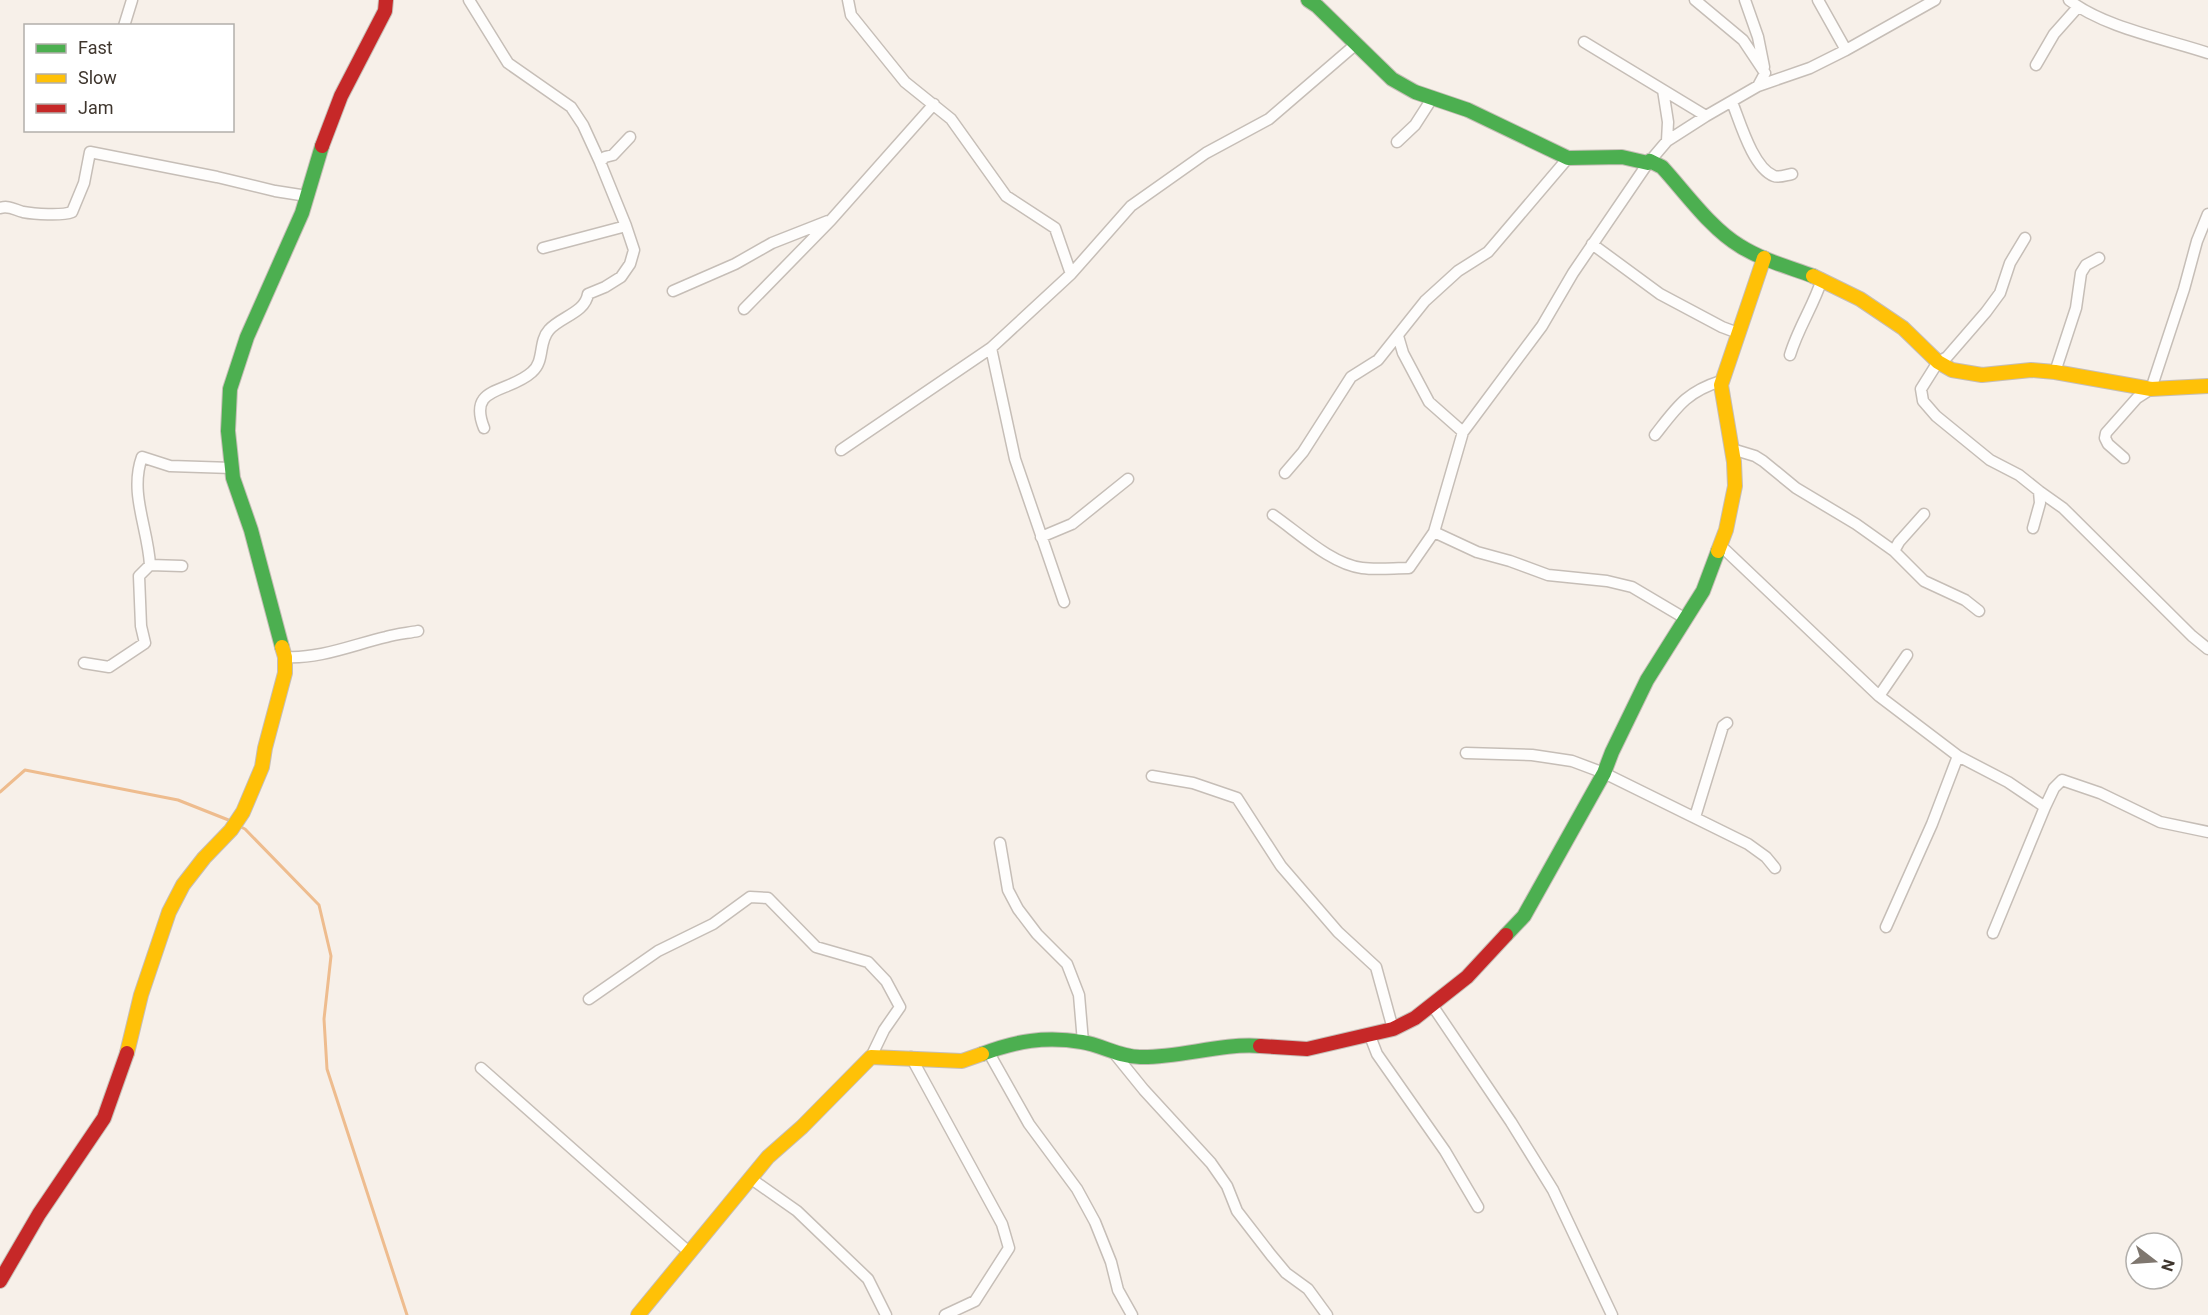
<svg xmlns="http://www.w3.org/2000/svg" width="2208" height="1315" viewBox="0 0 2208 1315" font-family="Roboto,sans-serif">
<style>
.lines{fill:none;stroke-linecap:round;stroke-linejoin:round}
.stream{stroke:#eebc8e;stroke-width:3}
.street-casing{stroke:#c6beb7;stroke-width:13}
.fast-casing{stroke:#c6beb7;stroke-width:16}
.slow-casing{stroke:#c6beb7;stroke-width:16}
.jam-casing{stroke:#c6beb7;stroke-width:16}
.street{stroke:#fefdfc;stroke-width:10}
.fast{stroke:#4caf50;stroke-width:14}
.slow{stroke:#ffc107;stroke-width:14}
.jam{stroke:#c62828;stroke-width:14}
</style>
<rect width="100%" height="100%" fill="#f7f0e9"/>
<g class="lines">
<path class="stream" d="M0,792l25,-22 153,30 53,21
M239,826l6,3 74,76 12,51 -7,63 3,50 80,246"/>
<defs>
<path id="street" d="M469,0l39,63 63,44 12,18 17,37 5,-5 8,-2 17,-18
M848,0l3,15 54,67 46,37 55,77 49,32 16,46
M1695,0l48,40 22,33 -7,13
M1745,0l13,37 6,30
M1818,0l28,50
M2069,0c34,27 97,39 139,53
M124,26l8,-26
M1584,42l122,74
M2036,65l18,-31 24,-27
M1663,90l5,32 -1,19
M1732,102c8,20 21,66 42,74 5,2 12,-1 18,-2
M1397,142l18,-17 18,-28
M1650,161l17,-20 39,-25 52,-30 52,-18 36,-18 89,-50
M0,208c9,-3 15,2 23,4 11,2 39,4 49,0l12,-29 6,-31 127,25 58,14 32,5
M2025,238l-15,25 -10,30 -14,19 -39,45 -9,5 -17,27 2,12 13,15 54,44 29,15 20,16 1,12 -7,25
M1592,244l68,50 62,33 16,6
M543,248l83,-22
M673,291l62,-27 37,-21 56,-22
M744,309l87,-89 103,-116
M1398,336l5,17 26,49 34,30
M991,348l24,111 49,143
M1790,355c8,-27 24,-50 32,-76
M2055,372l21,-64 5,-35 5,-8 13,-7
M484,428c-17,-43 24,-34 48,-56 13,-11 6,-30 17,-42 11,-13 36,-17 39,-36l17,-7 16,-10 9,-13 4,-14 -8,-24 -26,-64
M1655,435c22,-28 31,-43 66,-54
M1732,449l23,7 8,5 33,27 60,36 38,27
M841,450l150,-102 80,-74 60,-68 75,-53 63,-34 86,-74
M2124,458l-16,-14 -3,-6 1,-5 31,-35 14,-9 33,-100 13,-48 11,-27
M1285,473l18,-21 48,-75 27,-17 47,-59 33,-30 30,-19 80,-94
M2039,491l24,17 129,128 16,13
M1924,514l-25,28 -5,9 30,30 41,19 14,11
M1273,515c26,18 58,49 89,53 15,2 32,0 47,0l25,-36 29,-100 79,-106 31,-53 75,-110
M1434,532l43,20 33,9 38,14 59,6 25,6 54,32
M1041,537l31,-13 56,-45
M1721,546l158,150 79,60 50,26 37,25 -52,126
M182,566l-32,-1c-2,-37 -21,-72 -8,-108l28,9 62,2
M285,657c35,2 67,-12 101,-20 10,-3 22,-4 32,-6
M84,663l25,4 36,-24 -4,-17 -2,-50 11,-11
M1879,696l28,-41
M1466,753l66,2 40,6 32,12 144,71 18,13 9,11
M1152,776l41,7 44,15 44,68 57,66 38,35 17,62
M2045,807l9,-19 8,-8 38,13 60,29 48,10
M1695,817l28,-91 4,-3
M1000,843l8,47 10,19 19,25 30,30 12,31 4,47
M1886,927l46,-103 26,-68
M589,999l69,-48 55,-27 37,-27 18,1 48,49 52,15 18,19 14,26 -16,23 -13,27
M1432,1005l79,117 42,68 59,125
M1370,1036l7,18 68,97 33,56
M989,1053l40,71 48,65 18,33 16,40 7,28 14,25
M1114,1053l30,37 67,73 16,23 10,25 34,44 15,18 22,16 19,26
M911,1057l91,167 7,24 -34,53 -30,14
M481,1068l209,185
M750,1178l47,33 71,68 18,36"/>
<path id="fast" d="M1308,0l9,6 75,73 23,13 53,18 100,48 54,-1 26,6 2,-2 12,6c23,25 49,62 78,79 22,14 49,21 73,30
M282,647l-31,-117 -18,-52 -5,-47 2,-42 17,-52 55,-124 20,-67
M1506,935l18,-19 80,-143 8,-21 35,-72 56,-89 15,-40
M982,1054c34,-13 63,-18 100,-12 20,3 37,15 58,15 40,1 80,-14 120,-11"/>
<path id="slow" d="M1813,276l47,23 43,29 35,34 14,8 30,5 49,-5 24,2 96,17 57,-3
M1718,551l8,-21 9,-44 -1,-24 -13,-77 43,-127
M127,1053l14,-58 28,-83 14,-27 21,-27 27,-28 12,-18 19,-45 3,-19 20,-75v-16l-3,-10
M638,1315l130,-158 34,-30 69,-70 91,4 20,-7"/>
<path id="jam" d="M322,146l19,-50 44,-85 1,-11
M1260,1046l47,3 86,-20 22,-11 52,-41 39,-42
M0,1281l39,-67 65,-96 23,-65"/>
</defs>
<use href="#street" class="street-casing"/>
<use href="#fast" class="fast-casing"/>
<use href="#slow" class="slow-casing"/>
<use href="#jam" class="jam-casing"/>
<use href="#street" class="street"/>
<use href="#fast" class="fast"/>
<use href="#slow" class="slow"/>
<use href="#jam" class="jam"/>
</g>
<rect x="24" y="24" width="210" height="108" fill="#ffffff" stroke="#b2afab" stroke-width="1.5"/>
<rect x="36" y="44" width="30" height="9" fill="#4caf50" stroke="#b2afab" stroke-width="1.5"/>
<text x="78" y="54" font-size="18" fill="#3f362e">Fast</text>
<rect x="36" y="74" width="30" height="9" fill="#ffc107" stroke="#b2afab" stroke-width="1.5"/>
<text x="78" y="84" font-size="18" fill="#3f362e">Slow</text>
<rect x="36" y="104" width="30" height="9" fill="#c62828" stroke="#b2afab" stroke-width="1.5"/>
<text x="78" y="114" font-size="18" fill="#3f362e">Jam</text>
<g transform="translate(2154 1261) rotate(107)"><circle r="28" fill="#ffffff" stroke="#b2afab" stroke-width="1.5"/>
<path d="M0-4.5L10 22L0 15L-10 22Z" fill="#7f776f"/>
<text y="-9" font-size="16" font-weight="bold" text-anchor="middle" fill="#3f362e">N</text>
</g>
</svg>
